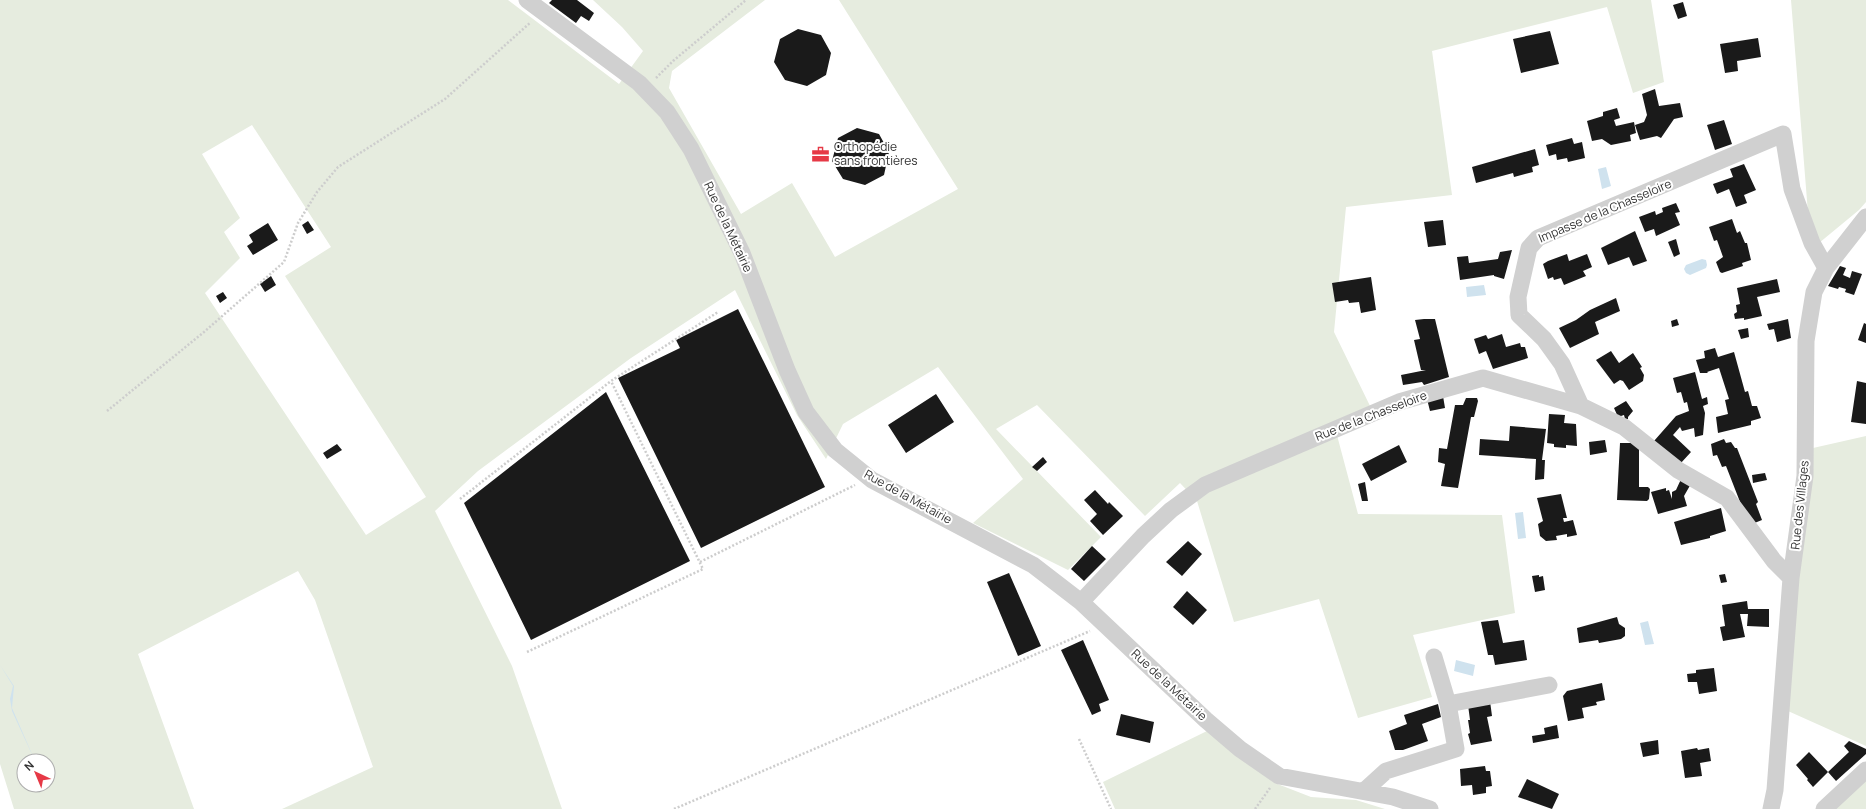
<svg xmlns="http://www.w3.org/2000/svg" width="1866" height="809" viewBox="0 0 1866 809" font-family="Manrope,sans-serif">
<style>
.green{fill:#e6ecdf;fill-rule:evenodd}
.water{fill:#cfe2ee}
.building{fill:#1a1a1a}
.lines{fill:none;stroke-linecap:round;stroke-linejoin:round}
.path{stroke:#cdcdcd;stroke-width:2.5;stroke-dasharray:2 2;stroke-linecap:butt}
.minor{stroke:#d0d0d0;stroke-width:17}
.labels{text-anchor:middle;stroke-width:4;stroke-linejoin:round;paint-order:stroke}
.poi-label{font-size:12px;fill:#333;stroke:#fff;text-anchor:start}
.street-label{font-size:12px;fill:#333;stroke:#fff}
</style>
<rect width="100%" height="100%" fill="#fff"/>
<path class="green" d="M0,0h508l111,84 24,-33 -21,-24 -29,-27h172l-93,71 -3,17 72,126 51,-31 43,74 123,-68 -119,-189h812l13,82 -31,11 -26,-86 -175,44 20,144 -106,12 -12,125 37,76 -37,16 24,90 144,1 13,98 -102,22 19,62 -74,21 -39,-119 -85,23 -37,-121 -17,-18 -35,33 -108,-111 -41,24 105,108 -33,33 -95,-47 50,-44 -85,-112 -95,57 -17,35 -29,-44 -62,-125 -104,68 -153,113 -43,40 77,155 50,143h-280l91,-42 -58,-167 -17,-29 -160,83 56,155h-180l-14,-45zM252,125l79,122 -46,29 141,221 -60,38 -161,-242 35,-35 -16,-26 16,-14 -38,-64zM24,761h24v24h-24z
M1791,0h75v202l-7,8 -40,33 -11,-30z
M1866,436v310l-78,-35 10,-129 15,-134z
M1207,731l68,52 36,14 45,3 29,9h-270l-12,-27z
M1866,778v31h-33z"/>
<path class="water" d="M1606,167l5,19 -9,3 -4,-20z
M1702,259l4,1 1,5 -1,3 -16,7 -4,-2 -2,-4 2,-4z
M1484,285l2,10 -19,2 -1,-10z
M1523,512l3,26 -8,1 -3,-26z
M1648,621l6,23 -9,1 -5,-22z
M1456,660l19,5 -2,11 -19,-5z
M0,665l14,21 -2,22 23,53 -23,-50 -2,-12 3,-13z"/>
<path class="building" d="M552,0h25l17,13 -5,8 -8,-5 -5,7 -27,-20z
M1683,2l4,14 -9,3 -5,-14z
M798,29l23,6 10,18 -5,22 -19,11 -22,-6 -11,-18 6,-23z
M1550,31l9,33 -38,9 -8,-34z
M1758,38l3,19 -24,4 1,10 -13,2 -5,-29z
M1655,89l4,17 21,-3 3,14 -9,2 -13,19 -4,-2 -17,4 -5,-15 9,-3 3,-7 -5,-21z
M1617,108l3,10 -6,2 2,6 18,-4 2,11 -6,2 1,6 -20,4 -9,-6 -10,2 -5,-20 16,-5v-4z
M1724,120l8,24 -17,6 -8,-25z
M857,128l22,6 10,18 -5,23 -19,10 -22,-6 -11,-18 6,-23z
M1572,138l2,6 8,-2 3,16 -17,4 -1,-4 -10,2 -1,-6 -7,2 -3,-11z
M1535,149l4,16 -7,2 1,5 -19,5 -1,-4 -37,10 -4,-16z
M1744,164l12,26 -12,5 3,8 -11,4 -7,-18 -12,5 -4,-10 20,-7 -3,-8z
M1676,203l4,9 -5,1 5,12 -24,11 -2,-7 -9,3 -6,-15 16,-6 1,4 7,-3 -1,-4z
M1732,219l5,14 3,-2 5,12h2l4,17 -9,3 1,3 -21,7 -2,-1 -4,-10 7,-5 -6,-17 -3,1 -5,-14z
M1443,220l3,25 -18,2 -4,-25z
M308,221l6,9 -7,4 -5,-9z
M268,223l10,17 -25,15 -6,-9 6,-4 -4,-7z
M1635,231l12,30 -14,5 -4,-9 -21,8 -7,-17z
M1676,239l4,15 -6,3 -6,-15z
M1512,250l-8,29 -10,-3v-1l-34,5 -3,-23 11,-1 1,7 29,-4 2,-7z
M1567,254l2,7 18,-7 5,13 -9,4 3,5 -22,9 -3,-7 -7,2 -1,-3 -5,2 -5,-15 5,-3z
M1840,266l6,2 -3,7 7,3 2,-7 10,3 -8,21 -9,-3 1,-3 -7,-2 -1,2 -10,-3z
M271,276l5,9 -11,7 -5,-8z
M1371,277l5,33 -15,3 -2,-11 -10,1 -1,-3 -13,2 -3,-19z
M1777,279l3,13 -23,5 5,19 -18,4v-2l-9,1 -1,-5 3,-2 -1,-7 4,-1 -3,-16z
M223,292l4,6 -7,5 -4,-7z
M1616,298l4,13 -25,11 4,12 -29,14 -11,-20 17,-8 14,-10z
M738,309l87,178 -124,61 -83,-170 62,-30 -4,-8z
M1424,319h11l14,58 -25,8 -2,-3 -19,3 -2,-10 25,-5h-5l-7,-30 6,-1 -5,-19z
M1677,319l2,6 -7,2 -1,-6z
M1788,319l3,19 -14,4 -3,-13 -5,1 -2,-6z
M1864,323l2,1v19l-8,-3z
M1748,328l1,9 -8,2 -3,-9z
M1502,334l4,13 14,-4 1,4h4l3,11 -35,11 -7,-18 -7,3 -5,-15 12,-4 2,4z
M1715,348l3,9 16,-5 11,40 3,-1 4,15h5l4,12 -10,3v4l-33,8 -2,-16 12,-3 -3,-14 4,-1 -10,-31 -12,4 1,1h-8l-4,-13 9,-2 -1,-7z
M1611,351l8,12 14,-10 9,14 -2,1 4,7 -1,6 -14,9 -6,-9 -3,-1 -6,4 -18,-24z
M1695,372l7,27 5,-2 1,7 -5,2 2,7 -2,22 -8,2 -1,-9 -12,3 -2,-4 -7,8 18,17 -11,12 -26,-23 22,-25 13,-5 -2,-9 -3,1 -3,-11 -4,1 -4,-15z
M1857,381l9,2v41l-15,-2z
M606,392l84,169 -159,79 -67,-137z
M936,394l18,28 -48,31 -18,-28z
M1443,396l2,12 -15,3 -3,-12z
M1466,398h11l1,3 -4,16h-3l-13,71 -17,-2 4,-22 -7,-2 1,-14 8,1 8,-44h8z
M1626,401l7,10 -5,6v2h-3l-1,-4 -6,2 -4,-9z
M1549,414l16,1 -1,8 12,1 1,22 -11,-1v3l-12,-1v-3l-7,-1z
M1510,426l36,3 -4,31h3l-1,19 -9,1 1,-21 -57,-4 1,-16 29,2z
M1724,439l2,4 5,-1 4,6h2l21,54 -2,2 6,16 -10,4 -10,-17 -16,-41 -4,1 -5,-12 -4,1 -2,-12z
M1605,440l2,12 -17,3 -1,-13z
M1620,443h19v44h9l2,2 -1,10 -2,2 -30,-1z
M337,444l5,6 -15,9 -4,-6z
M1399,445l8,17 -36,19 -9,-17z
M1043,457l4,5 -10,9 -5,-4z
M1765,473l2,7 -14,3 -1,-8z
M1682,477l10,5 -8,14 3,10 -29,8 -7,-22 15,-4v3l3,-1 3,9v-7l4,-2z
M1365,482l3,19h-6l-4,-17z
M1095,490l13,14 1,-2 14,14 -20,19 -13,-14 7,-7 -13,-14z
M1561,494l6,24h-4l1,4 9,-2 4,15 -10,2v-3l-11,2 1,4 -11,1 -6,-5 -2,-12 5,-3 -6,-23z
M1721,508l5,23 -16,5v2l-29,7 -7,-23z
M1188,541l14,13 -20,22 -16,-14z
M1092,546l14,13 -22,22 -13,-12z
M1009,573l32,73 -23,10 -31,-74z
M1725,574l2,8 -6,1 -2,-8z
M1539,575v2l4,-1 2,14 -10,2 -3,-16z
M1187,591l20,19 -14,15 -20,-18z
M1747,601l1,8h21v18l-22,-1 1,-12h-8l5,23 -22,4 -3,-14 5,-1 -3,-21z
M1617,617l2,7 6,4v8l-4,3 -22,4 -1,-3 -19,3 -2,-15z
M1498,620l5,23 21,-3 3,20 -32,5 -2,-10h-5l-7,-33z
M1083,640l26,60 -10,4 2,7 -9,4 -31,-65z
M1714,668l3,23 -18,3 -2,-12h-9l-1,-8 9,-1v-3z
M1602,683l3,17 -9,2 1,3 -15,3 2,10 -16,3 -5,-25 4,-5z
M1490,701l2,15 -5,1 5,24 -21,4 -3,-11 2,-1 -2,-13h2l-2,-15z
M1438,704l3,13 -19,7 6,17 -25,9h-8l-6,-19 18,-7 -3,-9z
M1121,714l33,8 -4,21 -34,-8z
M1557,725l2,13 -26,5 -1,-7 13,-2 -1,-6z
M1658,740l1,14 -16,3 -3,-14z
M1849,741l17,8v5l-30,27 -8,-9 21,-20 -5,-6z
M1697,748l1,2 11,-2 2,13 -11,2 2,13 -17,2 -4,-27z
M1809,752l19,20 -15,15 -6,-7 1,-1 -12,-14z
M1485,766l1,5h4l2,15 -6,1v6l-13,2 -1,-10 -11,1 -1,-17z
M1527,779l32,15 -7,15 -34,-12z"/>
<g class="lines">
<path class="path" d="M656,78l17,-17 73,-61
M107,411l97,-79 80,-70 14,-39 19,-31 21,-25 107,-68 86,-77
M460,499l151,-118 107,-69
M700,562l155,-77
M527,652l176,-83 -92,-188
M1079,739l32,70
M674,809l416,-178
M1255,809l15,-21"/>
<path class="minor" d="M527,0l112,83 28,29 24,37 51,104 45,117 19,42 29,38 37,30 161,85 48,37 125,118 34,29 39,27 114,21 37,12
M1581,406l-19,-42 -18,-25 -25,-24 -1,-18 11,-49 9,-10 245,-104 9,55 20,54 14,25
M1081,602l62,-66 28,-26 34,-25 194,-83 84,-24 98,28 43,21 54,43 49,28 47,63 17,17
M1434,657l14,47
M1364,791l22,-20 70,-22 -8,-45 101,-19
M1771,809l4,-19 16,-212 14,-102 1,-135 8,-49 12,-24 40,-51
M1824,809l42,-39"/>
</g>
<defs>
<symbol id="office-bare" viewBox="-9 -9 18 18"><path d="M-6-3h4V-5.5h4V-3h4V5H-6ZM-1-4.5V-3h2v-1.5ZM-6 0V1H6V0Z" fill="#e63946" stroke="#fff" stroke-width="2.5" paint-order="stroke"/></symbol>
</defs>
<g fill-rule="evenodd">
<use href="#office-bare" x="808" y="142" width="25" height="25"/>
</g>
<g class="labels">
<g class="poi-label">
<text x="834" y="151">Orthopédie<tspan x="834" dy="14">sans frontières</tspan></text>
</g>
<g class="street-label">
<text transform="translate(1605 211) rotate(-23)" y="4">Impasse de la Chasseloire</text>
<text transform="translate(728 227) rotate(65)" y="4">Rue de la Métairie</text>
<text transform="translate(1371 416) rotate(-21)" y="4">Rue de la Chasseloire</text>
<text transform="translate(908 497) rotate(29)" y="4">Rue de la Métairie</text>
<text transform="translate(1800 505) rotate(-84)" y="4">Rue des Villages</text>
<text transform="translate(1169 685) rotate(43)" y="4">Rue de la Métairie</text>
</g>
</g>
<g transform="translate(36 773) rotate(316)"><circle r="19" fill="#ffffff" stroke="#adadad"/>
<path d="M0-3L7 15L0 10L-7 15Z" fill="#e63946"/>
<text y="-6" font-size="11" font-weight="bold" text-anchor="middle" fill="#333333">N</text>
</g>
</svg>
